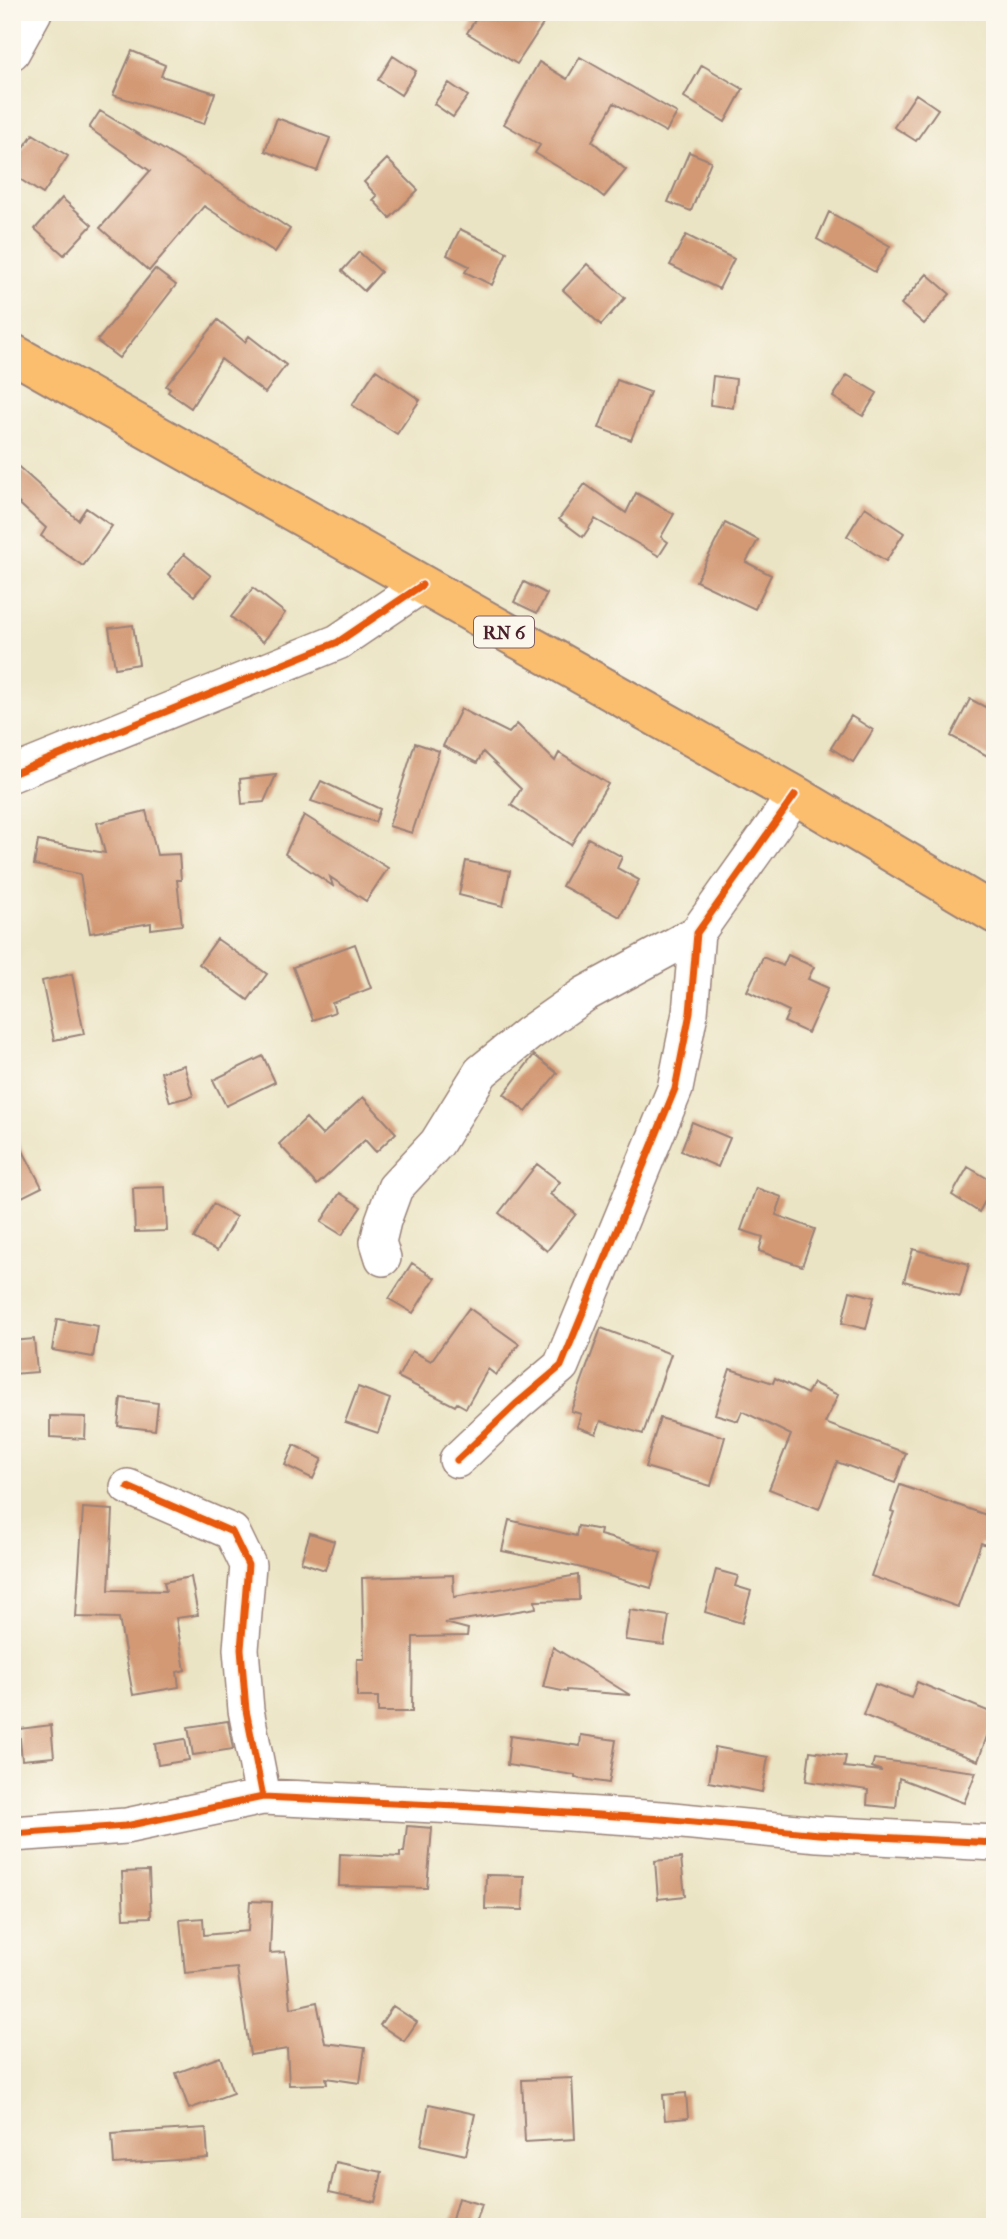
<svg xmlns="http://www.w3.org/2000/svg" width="1007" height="2239" viewBox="0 0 1007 2239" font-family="'IM FELL French Canon',serif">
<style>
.building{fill:#d39974}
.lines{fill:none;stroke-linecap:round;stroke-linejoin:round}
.minor-casing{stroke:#9a8278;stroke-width:38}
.major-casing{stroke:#9a8278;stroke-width:42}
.minor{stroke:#fff;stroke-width:35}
.major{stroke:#fbbd6e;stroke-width:38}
.cycleway-casing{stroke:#fbf7ec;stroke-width:11}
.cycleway{stroke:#e8590c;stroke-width:7}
.labels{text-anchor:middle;stroke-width:5;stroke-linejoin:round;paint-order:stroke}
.shield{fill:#fbf7ec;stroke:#7f6065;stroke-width:2}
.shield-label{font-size:19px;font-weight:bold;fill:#4a1f2b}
</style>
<rect width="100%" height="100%" fill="#fbf7ec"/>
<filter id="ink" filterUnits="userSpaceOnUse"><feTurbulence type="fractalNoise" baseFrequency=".0143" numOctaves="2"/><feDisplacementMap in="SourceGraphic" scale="14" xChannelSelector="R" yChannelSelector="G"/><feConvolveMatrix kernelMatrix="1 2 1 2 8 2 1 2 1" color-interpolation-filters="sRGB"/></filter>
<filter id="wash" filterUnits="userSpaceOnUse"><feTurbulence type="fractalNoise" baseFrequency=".00686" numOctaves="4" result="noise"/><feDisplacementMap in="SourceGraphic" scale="28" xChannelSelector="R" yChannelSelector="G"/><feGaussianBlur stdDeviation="1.57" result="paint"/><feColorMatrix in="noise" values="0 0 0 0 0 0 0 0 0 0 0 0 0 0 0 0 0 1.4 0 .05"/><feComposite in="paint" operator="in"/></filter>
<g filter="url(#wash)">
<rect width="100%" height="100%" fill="#ebe4c4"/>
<g id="blocks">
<path class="building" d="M480,12h45l18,12 -26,40 -50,-31z
M132,51l33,14 -4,11 54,17 -11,31 -91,-29z
M393,56l23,15 -15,24 -23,-15z
M580,57l97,56 -11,19 -52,-29 -22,38 34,29 -22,27 -14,-11 -55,-33 5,-8 -36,-21 35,-62 28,17z
M702,65l41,24 -18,33 -41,-25z
M449,83l19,13 -15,21 -19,-13z
M916,94l22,15 -22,32 -22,-14z
M100,111l150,91 40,27 -15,23 -71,-46 -55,65 -49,-43 50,-57 -61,-43z
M277,118l53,20 -13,33 -52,-20z
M33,134l35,22 -25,38 -31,-20v-9z
M689,152l22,9 -20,50 -23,-9z
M387,159l31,31 -28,28 -17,-18 4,-4 -13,-14z
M62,198l30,27 -28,30 -29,-26z
M829,212l61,34 -15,26 -58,-33z
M460,229l47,23 -15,33 -27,-13 4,-6 -22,-11z
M686,235l48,24 -15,30 -49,-24z
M359,252l22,20 -17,19 -22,-20z
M587,264l38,34 -24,27 -38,-35z
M155,269l21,16 -57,73 -22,-17z
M927,274l23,20 -26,30 -23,-20z
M218,320l27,22 4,-6 37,29 -21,28 -44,-34 -30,49 -23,-16 2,-3 -4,-3z
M376,370l44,30 -23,34 -45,-29z
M847,375l30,18 -14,23 -30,-19z
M713,376l23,3 -3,29 -23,-3z
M617,380l33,12 -19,48 -32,-12z
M12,461l66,59 8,-12 26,18 -29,40 -42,-30 5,-8 -34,-31z
M585,484l41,29 10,-20 38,21 -13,23 7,5 -9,14 -64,-37 -12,18 -24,-18z
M865,507l39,26 -18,28 -39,-25z
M725,523l33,17 -12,22 25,13 -16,34 -59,-28z
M184,554l27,22 -17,20 -26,-22z
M524,582l23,12 -10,19 -23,-11z
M253,588l32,25 -22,29 -32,-25z
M133,625l6,39 -24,4 -6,-40z
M970,699l25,13v48l-44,-24z
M461,709l48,24 8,-9 38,37 4,-8 49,31 -37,61 -60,-40 10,-16 -38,-37 -6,11 -34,-17z
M851,716l22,14 -20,32 -22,-14z
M415,743l24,8 -27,82 -23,-7z
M276,775l-12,27 -22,2 -2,-25z
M321,781l59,28 -5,13 -64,-21z
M146,811l11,44 22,-1 2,26h-4l5,45 -31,4v-6l-61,10 -10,-59 -46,-9 4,-24 67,12 -8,-30z
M304,815l84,53 -22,33 -36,-24 3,9 -48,-32z
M588,838l34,19 -5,11 22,12 -19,37 -58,-31z
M466,861l44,10 -7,35 -44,-11z
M217,939l50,35 -19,26 -49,-36z
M355,944l16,44 -39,15 3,9 -22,8 -20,-53z
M788,955l26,12 -6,12 20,9 -20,45 -24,-11 5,-11 -42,-20 16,-34 20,9z
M72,974l12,60 -30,6 -12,-59z
M534,1055l23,18 -31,39 -22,-18z
M263,1056l12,26 -49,24 -13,-26z
M184,1065l9,31 -23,6 -9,-30z
M363,1097l33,36 -20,19 -11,-12 -48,45 -38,-41 27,-26 16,17z
M692,1122l38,16 -12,29 -37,-16z
M12,1130l30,57 -30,15z
M537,1164l23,18 -10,12 26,20 -29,37 -48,-38z
M968,1167l27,16 -16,29 -27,-17z
M165,1187l2,44 -32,1 -2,-44z
M756,1188l26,9 -6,18 39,14 -13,37 -43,-15 4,-14 -22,-7z
M340,1193l21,14 -19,28 -21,-13z
M213,1204l23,13 -19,34 -23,-13z
M913,1249l56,15 -9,33 -56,-16z
M412,1263l23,15 -22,35 -24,-14z
M850,1291l24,6 -8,32 -24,-6z
M469,1308l50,36 -23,31 -8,-6 -22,39 -9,-5 -2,3 -57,-29 14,-26 19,10z
M57,1319l41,7 -5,31 -41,-7z
M601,1328l70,26 -28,80 -42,-13 -5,13 -19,-7 4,-13 -10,-3z
M34,1339l3,33 -25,2v-33z
M730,1369l43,14 2,-5 32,16 6,-11 25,12 -13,28 81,30 -11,30 -58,-21 -18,47 -50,-20 22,-54 -49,-24 -4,10 -23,-7z
M358,1387l32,12 -12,34 -33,-11z
M121,1398l37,5 -3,27 -37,-4z
M50,1416l36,1 -1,22 -35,-2z
M660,1418l65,19 -14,49 -66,-19z
M294,1445l28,14 -9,20 -28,-14z
M900,1485l95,33v30l-14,-5 -23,64 -87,-31 23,-64 -3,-1z
M83,1508l30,2 -4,80 57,1 -2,-9 27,-5 7,38 -22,3 9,52 -8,2 2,15 -46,8 -14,-77 -43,-1z
M509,1520l67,16 2,-10 23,4 -1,5 61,17 -10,36 -73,-21 -76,-16z
M310,1533l24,8 -9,29 -24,-8z
M716,1570l22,6 -3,10 16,5 -9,32 -37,-11z
M453,1575l1,22 124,-22 1,25 -44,1 1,7 -91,15 23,6 -1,7 -54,1 -1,75h-34v-15h-21v-38h7l-2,-81z
M630,1610l39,6 -5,29 -39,-5z
M553,1647l77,48 -63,-5v2l-24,-5z
M917,1682l78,32 -17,47 -115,-46 12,-31 36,14z
M228,1721l5,28 -40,6 -5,-28z
M51,1725l3,32 -32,3 -3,-31z
M581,1735l35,5 -7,43 -34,-5v-3l-68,-10 3,-29 70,10z
M185,1739l4,21 -31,5 -3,-21z
M715,1747l53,10 -6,35 -53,-10z
M810,1751l36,5 -2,11 38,4 -10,-4 2,-8 102,13 -12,31 -65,-25 -3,30 -29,-3 1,-15 -62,-9z
M407,1826l25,2 -5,60 -88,-2 1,-32 60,3v-5h4z
M681,1858l4,38 -27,3 -3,-38z
M149,1871l2,46 -27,1 -2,-46z
M486,1875l38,1 -1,34 -38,-1z
M250,1901l22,1 -2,51 15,-1 6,56 26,-6 8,41 40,5 -5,35 -34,-5 1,6 -38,1 -2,-36 -37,6 -13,-87 -52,5 -5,-53 23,-2 1,17 44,-4z
M393,2006l24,16 -13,19 -24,-16z
M220,2057l13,36 -44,16 -13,-36z
M572,2078l3,61 -50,3 -3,-62z
M686,2093l2,25 -23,2 -2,-25z
M429,2104l46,10 -9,41 -45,-10z
M206,2128l2,30 -94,6 -2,-30z
M336,2162l46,10 -7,30 -46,-10z
M458,2198l24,7 -7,22h-25z"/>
</g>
</g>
<g filter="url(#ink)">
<use href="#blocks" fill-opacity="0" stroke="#9a8278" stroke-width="2"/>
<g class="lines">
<defs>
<path id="minor" d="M12,52l22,-40
M12,774l326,-132 84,-57
M383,1258l-5,-16 5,-21 12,-33 42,-45 44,-71 47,-38 57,-40 112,-61
M457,1460l59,-56 45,-38 114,-277 15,-76 7,-80 98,-138
M128,1487l104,45 16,33 -7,84 5,61 17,87
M12,1834l114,-8 137,-29 194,9 205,13 156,15 177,9"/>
<path id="major" d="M12,353l783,442 200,119"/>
</defs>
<use href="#minor" class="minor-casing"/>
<use href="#major" class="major-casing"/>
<use href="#minor" class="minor"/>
<use href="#major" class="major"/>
<defs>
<path id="cycleway" d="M12,774l326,-132 84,-57
M457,1460l59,-56 45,-38 114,-277 15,-76 7,-80 98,-138
M128,1487l104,45 16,33 -7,84 5,61 17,87
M12,1834l114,-8 137,-29 194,9 205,13 156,15 177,9"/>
</defs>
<use href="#cycleway" class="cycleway-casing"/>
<use href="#cycleway" class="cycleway"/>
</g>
</g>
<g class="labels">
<rect class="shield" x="474" y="616.5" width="60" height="31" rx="5"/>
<g class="shield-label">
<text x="504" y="639">RN 6</text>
</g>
</g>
<rect width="1007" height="2239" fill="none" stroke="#fbf7ec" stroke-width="42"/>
</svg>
